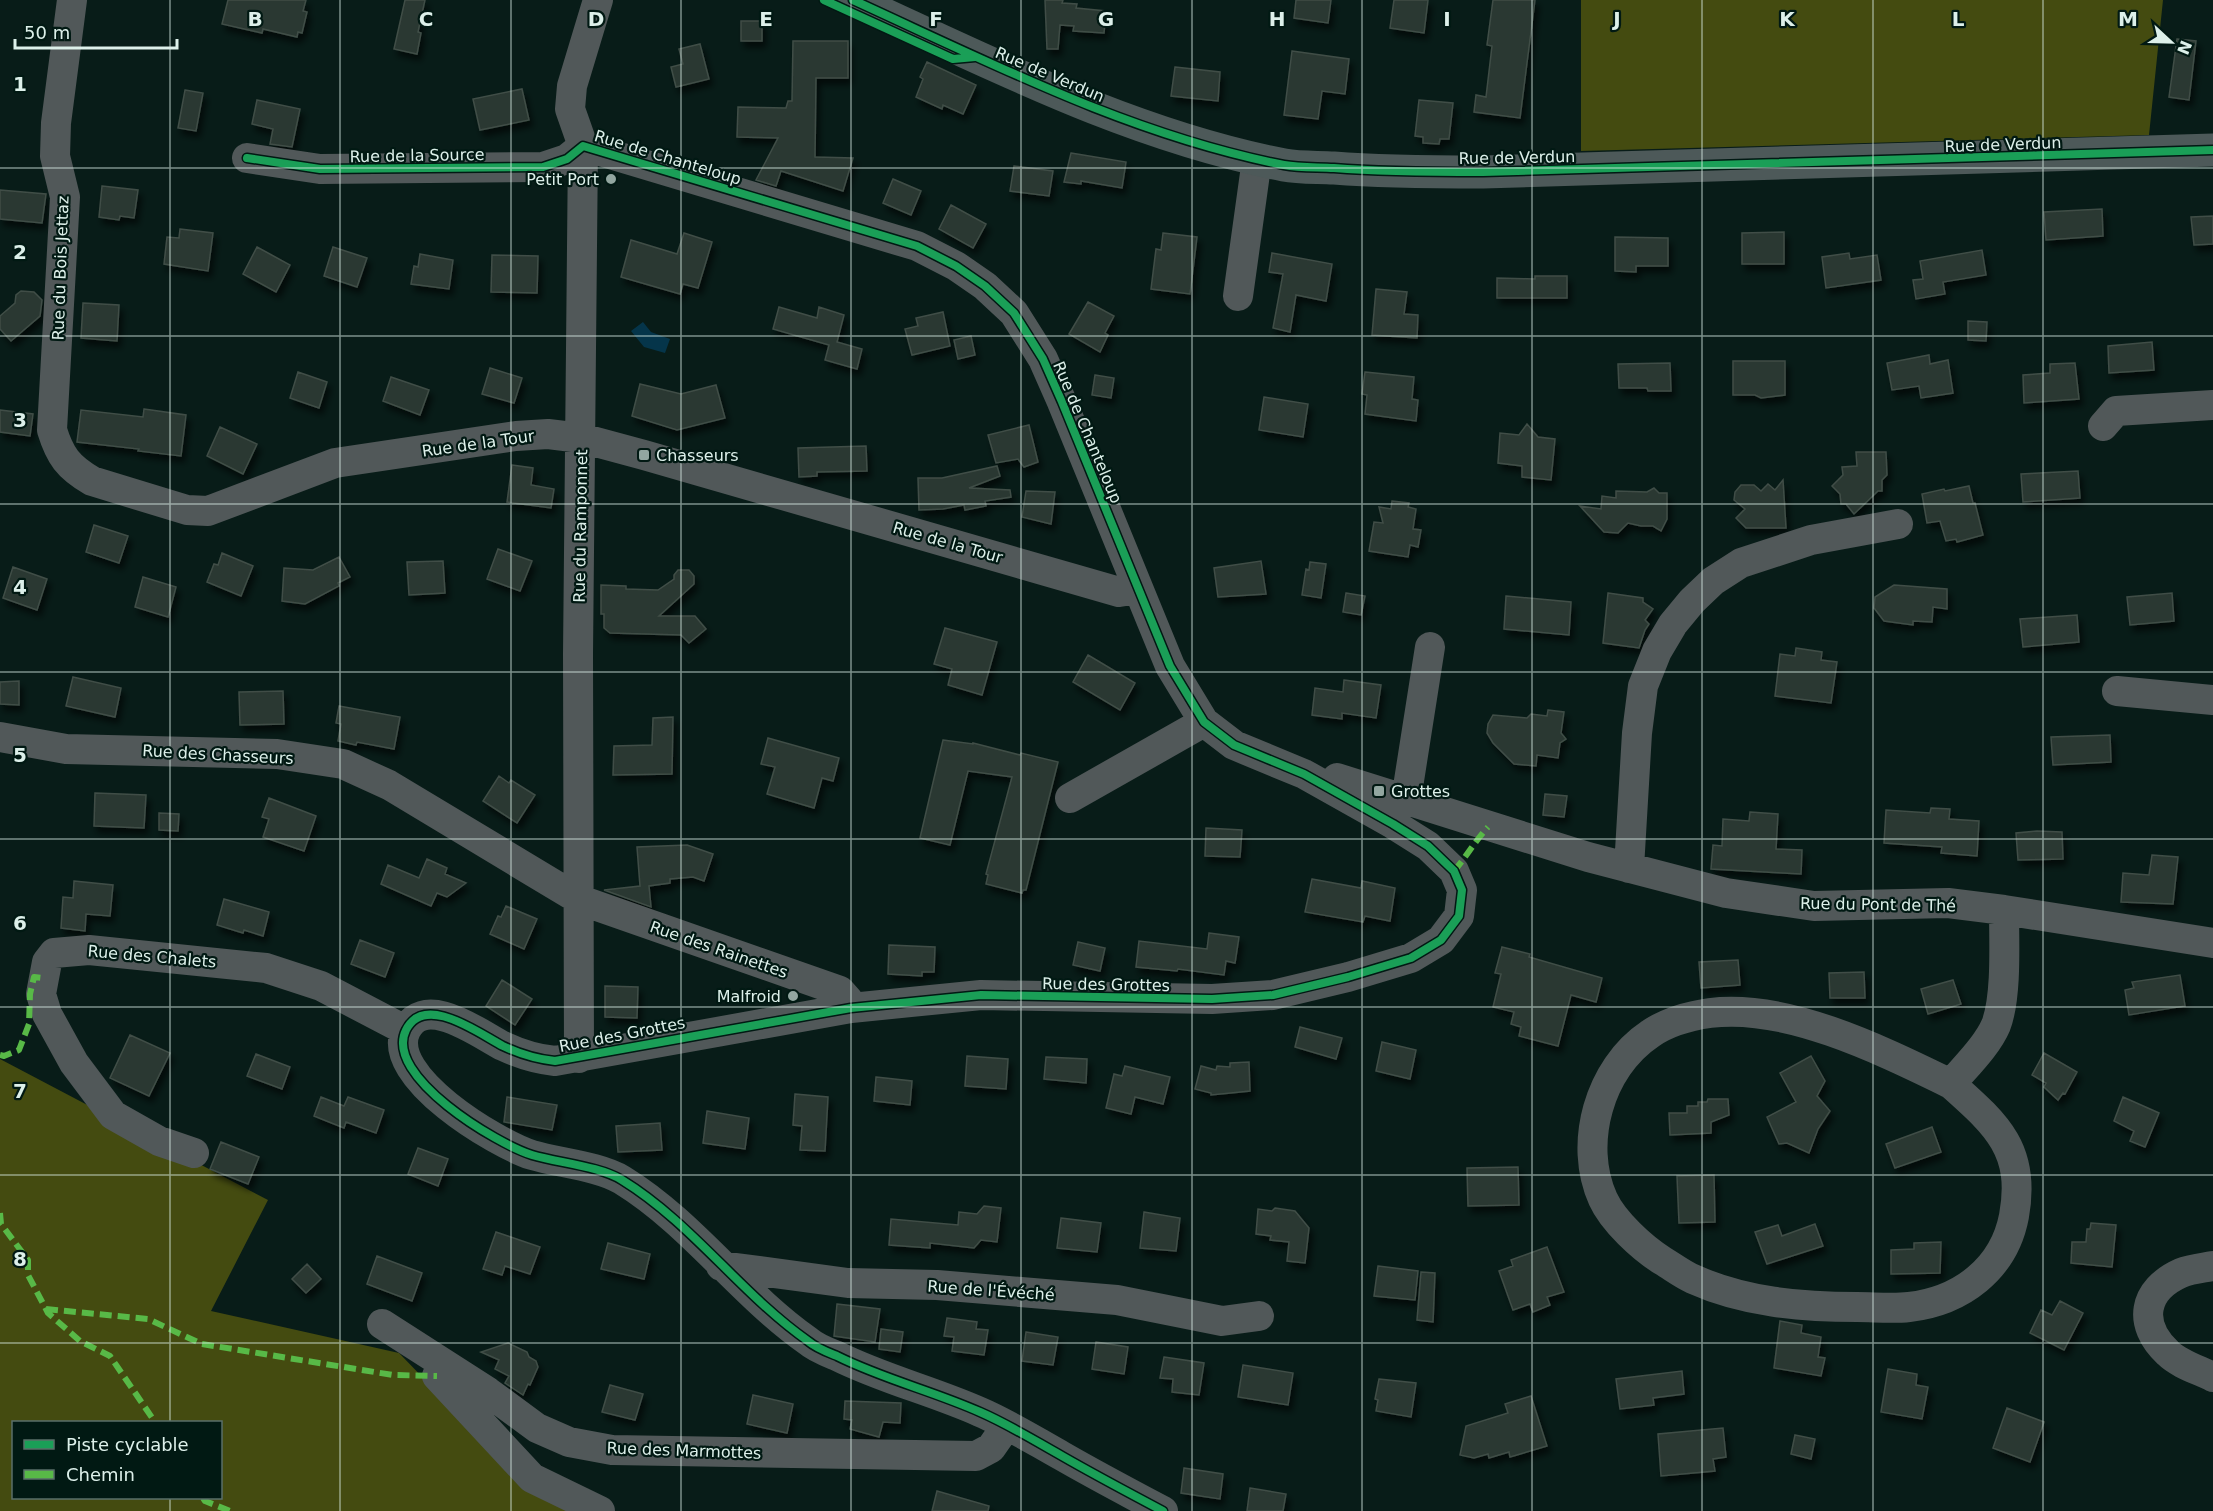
<svg xmlns="http://www.w3.org/2000/svg" width="2213" height="1511" viewBox="0 0 2213 1511" font-family="'DejaVu Sans',sans-serif">
<style>
.forest{fill:#444b10;fill-rule:evenodd}
.water{fill:#05354a}
.building{fill:#2a3731;stroke:#404e47;stroke-width:1.5;filter:url(#shadow)}
.lines{fill:none;stroke-linecap:round;stroke-linejoin:round}
.minor{stroke:#515859;stroke-width:30}
.major{stroke:#4d5959;stroke-width:33}
.quiet{stroke:#58b947;stroke-width:6;stroke-dasharray:12 6;stroke-linecap:butt}
.cycleway-casing{stroke:#011913;stroke-width:11}
.cycleway{stroke:#1a9f57;stroke-width:8}
.grid{fill:none;stroke:#ddf0ea;stroke-width:1.5;stroke-opacity:0.55}
.poi-dot{fill:#92a6a0;stroke:#011913;stroke-width:2}
.labels{text-anchor:middle;stroke-width:4.5;stroke-linejoin:round;paint-order:stroke}
.street-label{font-size:16px;fill:#ddf0ea;stroke:#011913}
.poi-label{font-size:16px;fill:#ddf0ea;stroke:#011913;text-anchor:end}
.grid-label{font-size:20px;text-anchor:middle;font-weight:bold;fill:#ddf0ea;stroke:#011913;stroke-width:4.5;stroke-linejoin:round;paint-order:stroke}
</style>
<defs>
<filter id="shadow"><feDropShadow dx="3.5" dy="6" stdDeviation="3" flood-color="#0009"/></filter>
</defs>
<rect width="100%" height="100%" fill="#081c18"/>
<path class="forest" d="M1581,0h582l-14,135 -568,16z
M0,1059l268,141 -57,111 188,42 127,131 58,27h-584zM14,1422h206v76h-206z"/>
<path class="water" d="M643,322l8,10 19,7 -5,14 -21,-6 -13,-16z"/>
<path class="building" d="M228,0h78l-3,11 4,1 -5,21 -4,-1 -1,5 -34,-8 -1,4 -40,-9z
M405,0h20l-7,32 3,1 -4,21 -23,-5z
M1045,0h18l-1,3 15,1 -1,4 30,3 -2,22 -31,-2 1,-5 -14,-1 -2,24h-11z
M1296,0h35l-3,23 -34,-5z
M1394,0h34l-4,33 -34,-5z
M1493,0h42l-15,118 -46,-6 2,-17 10,2 6,-51 -5,-1z
M741,21h21v20h-21z
M2177,39l19,2 -7,59 -20,-3z
M793,41h55v37h-32l-1,79 38,1 -10,33 -62,-20 -5,15 -20,-6 22,-42 -41,-1 1,-30 48,1 2,-7h4z
M700,44l9,35 -33,8 -5,-20 12,-3 -4,-15z
M1292,51l57,8 -4,35 -23,-3 -4,28 -34,-4z
M927,62l49,23 -13,29 -20,-9 -1,4 -26,-12 7,-18 -3,-2z
M1175,67l45,5 -2,29 -47,-5z
M522,89l7,31 -49,10 -7,-31z
M185,90l18,3 -7,38 -18,-3z
M257,100l43,9 -8,38 -22,-3 3,-15 -21,-5z
M1419,100l34,3 -4,36h-9l-1,5 -16,-1v-6l-8,-1z
M1071,153l55,9 -4,26 -41,-7v3l-17,-2z
M1014,166l39,5 -4,25 -39,-5z
M893,179l28,12 -10,24 -28,-12z
M102,186l36,4 -4,28 -14,-2 -1,4 -20,-3z
M0,190l46,4 -4,29 -42,-4z
M951,205l35,19 -13,24 -34,-19z
M2102,209l1,27 -57,4 -2,-28z
M2213,216v28l-19,1 -3,-28z
M180,229l33,4 -5,38 -44,-7 3,-27 12,1z
M1784,232v32h-42v-31z
M684,233l28,9 -14,46 -15,-4 -3,10 -59,-17 10,-37 46,14z
M1163,233l34,4 -7,57 -39,-5 5,-40 5,1z
M1615,237l53,1v28h-32v6l-21,-1z
M257,247l33,18 -14,27 -33,-18z
M333,247l34,11 -10,29 -33,-11z
M1982,250l4,25 -43,7 2,12 -29,5 -3,-19 10,-1 -3,-18z
M1272,253l60,11 -6,37 -30,-6 -6,37 -17,-4 10,-54 -14,-2z
M1849,253l1,6 27,-4 4,25 -55,8 -4,-31z
M420,254l33,6 -4,29 -38,-5 3,-18 4,1z
M492,255l46,1 -1,37 -46,-1z
M1535,276h32v22h-70v-20l38,1z
M1376,289l31,3 -3,22 14,1 -1,23 -45,-3z
M21,291l13,1 8,8 -2,16 -29,25 -11,-12v-13l15,-13 1,-8z
M1088,302l26,14 -9,17 3,2 -8,17 -31,-18z
M83,303l36,2 -2,36 -36,-3z
M779,307l38,11 2,-11 25,8 -7,27 25,7 -5,20 -32,-9 4,-15 -56,-16z
M943,312l7,34 -38,9 -7,-26 13,-3 -2,-8z
M1968,321l19,1 -1,19 -18,-1z
M971,336l4,19 -17,4 -4,-19z
M2152,342l2,28 -45,3 -1,-27z
M1929,355l1,9 18,-4 5,33 -32,5 -2,-12 -27,4 -5,-27z
M1733,361h52v34l-24,3 -6,-3h-22z
M1670,363l1,28h-23l-1,-3h-28l-1,-24z
M2075,363l4,36 -55,4 -1,-28 27,-2v-9z
M490,368l32,10 -8,25 -32,-9z
M298,372l29,10 -8,26 -29,-10z
M1365,372l49,5 -2,22 6,1 -2,21 -51,-7 2,-19 -5,-1z
M1095,375l19,3 -3,20 -19,-3z
M391,377l38,13 -9,25 -37,-14z
M640,384l41,10 35,-9 9,33 -48,12 -45,-14z
M1264,397l44,7 -5,33 -44,-7z
M144,409l42,6 -5,41 -43,-5 1,-2 -62,-7 4,-32 62,7z
M0,410l33,4 -3,22 -30,-4z
M1527,424l11,13 17,2 -4,41 -29,-3v-11l-24,-3 2,-30 19,2z
M1029,425l9,37 -14,5 -6,-8 -22,4 -8,-28z
M220,427l37,17 -14,30 -36,-18z
M866,446l1,25 -50,1v4l-18,1 -1,-29z
M1856,452h30l1,23 -5,5v11h-4l-24,23 -8,-10h-5l-1,-10 -8,-8 11,-11 -1,-8 15,-1z
M512,465l21,3 -2,17 23,4 -3,19 -44,-6z
M997,466l3,10 -31,12 41,2 1,7 -26,4 1,5 -21,4 -1,-5 -21,4 -24,1 -1,-32h24z
M2078,471l2,27 -57,4 -2,-28z
M1783,480l3,48h-40l-10,-10 9,-9 -11,-9 1,-8 6,-7h13l7,6 7,-7 7,6z
M1969,486l4,17h2l8,32 -26,7 -1,-3 -10,2 -6,-20 -13,2 -5,-29 22,-5 1,2z
M1654,488l5,5h8v26l-6,12 -8,-5h-12l-13,-3 -10,10 -14,-1 -24,-26 21,3 1,-13 14,2v-7l31,1z
M1026,491l29,1 -4,32 -29,-7z
M1392,501l17,2 -1,4 8,2 -3,20 8,1 -3,17 -8,-2 -2,12 -39,-6 5,-29 9,1 -4,-16 12,2z
M94,525l34,11 -9,27 -33,-11z
M498,549l34,12 -12,30 -33,-12z
M222,553l31,13 -12,30 -34,-14 7,-18 4,1z
M339,557l11,20 -12,6 1,3 -34,18 -23,-3 2,-33 29,2z
M443,561l2,32 -36,2 -2,-33z
M1261,561l5,33 -48,3 -4,-29z
M1310,562l16,2 -5,34 -19,-3 4,-26 3,1z
M13,567l34,12 -10,31 -34,-12z
M678,570h11l5,6v8l-35,32h36l11,13 -17,14 -8,-8 -71,-2 -6,-5v-14h-3v-29l25,1v3l32,1 16,-11v-4z
M143,577l33,10 -8,30 -33,-10z
M1894,585l53,4v20l-14,-2 -1,15 -19,-1v4l-29,-4 -10,-13 1,-11z
M1346,593l19,3 -4,19 -18,-3z
M1608,593l35,5v4l10,7 -8,11 4,4 -4,6 -6,18 -36,-5z
M2172,593l2,28 -44,4 -3,-28z
M1506,596l65,6 -2,33 -65,-6z
M2077,615l2,27 -56,5 -3,-28z
M945,628l52,14 -15,53 -34,-10 4,-16 -18,-5z
M1796,648l26,4 -1,8 16,2 -6,41 -56,-7 5,-42 15,2z
M1088,655l47,28 -15,27 -47,-28z
M73,677l48,11 -6,29 -49,-11z
M1344,680l37,5 -5,33 -34,-5v6l-30,-4 3,-27 28,4z
M19,681v24l-19,-1v-22z
M283,691l1,33 -44,1 -1,-33z
M339,706l61,11 -6,32 -37,-7 -1,3 -18,-4 3,-17 -5,-1z
M1548,710l16,2 -3,21 5,6 -6,4 -2,15 -21,-3 -1,11 -22,-2 -21,-21 -6,-10 1,-9 5,-9 34,3 4,-4 16,2z
M673,717l-1,57 -59,1 1,-29 38,-1 1,-27z
M2110,735l1,27 -58,3 -2,-28z
M768,738l71,20 -6,23 -11,-3 -8,30 -47,-14 8,-27 -14,-3z
M943,740l30,4v-1l47,12 1,-2 37,9 -32,128h-3l-1,3 -36,-9 2,-9 -2,-1 26,-97 -44,-6 -18,74 -30,-7z
M499,776l10,7 2,-3 24,15 -18,28 -34,-22z
M95,793l51,2 -2,33 -50,-2z
M1545,794l22,2 -3,21 -21,-2z
M269,798l47,18 -12,35 -41,-14 6,-18 -7,-2z
M1931,808l19,1 -1,10 30,2 -2,35 -36,-3 1,-6 -58,-4 2,-33 44,3z
M1750,812l28,2 -2,35 26,1 -1,24 -90,-5 2,-24 9,1 1,-27 26,2z
M159,813l20,1 -1,17 -19,-1z
M1206,828l36,2 -2,27 -35,-1z
M2037,831l25,1 1,27 -45,1 -2,-27z
M687,845l26,9 -9,27 -11,-4 -23,2v4l-21,3 2,21 -47,-17 36,-4 -3,-39z
M2152,855l26,2 -5,47 -52,-2 2,-29 26,2z
M427,859l20,9 -2,6 21,9 -19,14 -10,-4 -6,13 -50,-22 7,-19 31,13z
M1312,879l49,9 1,-7 33,7 -5,33 -25,-5 -2,6 -58,-10z
M74,881l39,4 -3,31 -24,-2 -1,17 -24,-3 2,-31 10,1z
M224,899l45,13 -6,24 -19,-6 -1,3 -26,-8z
M506,906l31,13 -13,30 -34,-15 8,-18 3,1z
M1209,933l30,4 -4,26 -9,-2 -2,14 -46,-6 -1,2 -41,-4 3,-26 68,8z
M360,940l34,13 -9,24 -34,-13z
M1078,942l27,6 -5,23 -27,-6z
M889,945l46,2 -1,25h-12v4l-34,-2z
M1502,947l28,7 -1,3 73,21 -6,24 -25,-7 -13,51 -39,-10 2,-9 -10,-3 3,-12 -21,-5 8,-33 -6,-1z
M1738,960l2,25 -39,3 -2,-26z
M1864,972l1,26h-35l-1,-25z
M2180,975l5,31 -56,9 -4,-25 9,-2 -2,-6z
M502,980l30,19 -17,26 -29,-19z
M1953,980l8,24 -33,10 -7,-25z
M605,986l33,1 -1,31 -32,-1z
M1300,1027l42,11 -6,21 -41,-12z
M130,1035l40,18 -21,43 -39,-18z
M1382,1042l34,8 -6,29 -34,-8z
M2044,1053l33,19 -12,22 -2,-1 -5,7 -14,-13 2,-4 -14,-8z
M256,1054l34,13 -8,22 -35,-13z
M967,1056l41,3 -2,30 -41,-3z
M1811,1056l14,25 -8,15 13,15 -12,18 -9,24 -22,-10 -8,1 -12,-27 29,-15 -16,-29z
M1046,1057l41,2 -1,24 -42,-4z
M1249,1062l1,29 -39,4v-2l-16,-4 6,-23 15,4 1,-4 13,1v-4z
M1125,1066l45,11 -7,27 -28,-7 -4,17 -25,-6 8,-34 8,2z
M876,1077l36,4 -2,24 -36,-4z
M795,1094l33,3 -3,54 -25,-1 2,-24 -9,-1z
M321,1097l23,9 4,-9 36,13 -8,23 -30,-11 -2,6 -30,-12z
M507,1097l50,8 -5,25 -48,-8z
M2123,1097l36,16 -14,34 -15,-6 4,-10 -20,-10z
M1708,1099h20l1,16 -18,7v11l-41,2 -1,-22h18v-7h11v-4h9z
M707,1111l42,7 -4,31 -42,-6z
M660,1123l2,27 -44,2 -2,-26z
M1932,1127l9,25 -46,16 -9,-24z
M221,1142l38,15 -11,27 -38,-15z
M418,1148l30,11 -10,27 -30,-12z
M1518,1167l1,38 -51,1 -1,-38z
M1714,1175l1,47 -36,1 -2,-47z
M984,1206l17,2 -4,34 -16,-2 -7,8 -44,-5v5l-41,-3 2,-26 67,6 1,-13 18,2z
M1275,1208l20,3 14,17 -4,35 -18,-2 2,-19 -19,-2 1,-4 -15,-2 2,-25 14,2z
M1144,1212l36,6 -4,33 -36,-3z
M1061,1218l40,5 -4,29 -40,-4z
M2091,1223l25,2 -4,42 -41,-4 1,-21h14l1,-13h3z
M1815,1224l8,22 -56,18 -12,-32 23,-7 4,11z
M496,1232l44,15 -10,27 -25,-8 -3,9 -19,-6z
M1941,1242l-1,31 -49,1v-24l23,-1v-6z
M608,1243l42,11 -6,25 -43,-10z
M1547,1247l17,45 -17,5 3,8 -17,7 -3,-8 -17,6 -14,-39 14,-5 -2,-6z
M377,1256l45,17 -10,28 -45,-17z
M307,1264l14,15 -15,14 -14,-14z
M1378,1266l40,5 -3,29 -41,-4z
M1421,1272l14,1 -2,49 -16,-2z
M2060,1301l23,12 -19,37 -34,-17 11,-23 11,5z
M837,1304l43,5 -5,33 -41,-6z
M947,1318l30,4 -1,7 12,1 -4,25 -32,-4 2,-14 -10,-1z
M1780,1321l22,4 -1,8 20,4 -3,20 7,1 -4,18 -47,-8z
M881,1329l22,3 -3,20 -21,-3z
M1026,1332l32,5 -5,28 -31,-4z
M1096,1342l32,5 -4,27 -32,-5z
M508,1343l19,9 2,5 7,4 2,6 -8,18 -2,-1 -5,11 -18,-12 4,-7 -14,-7 4,-9 -18,-8z
M1164,1357l40,6 -5,32 -27,-3 1,-13 -13,-1z
M1243,1365l50,8 -5,32 -50,-8z
M1888,1369l29,5 -1,11 12,2 -6,32 -41,-7z
M1682,1371l2,23 -31,4 1,7 -34,4 -4,-30z
M1379,1379l37,4 -5,34 -35,-6 2,-11 -3,-1z
M610,1385l33,9 -8,26 -33,-8z
M753,1395l40,9 -6,29 -40,-9z
M1531,1396l16,50 -37,11 -1,-5 -20,6 -1,-4 -14,4 -14,-3 6,-29 42,-13 -3,-9z
M845,1401l56,2 -1,20 -17,-1 -4,15 -29,-8 2,-9 -8,-1z
M2007,1408l37,14 -14,40 -37,-14z
M1723,1428l3,29 -13,2 2,12 -54,5 -3,-42z
M1795,1435l20,4 -4,20 -20,-5z
M1184,1468l39,6 -3,25 -39,-6z
M1250,1488l36,6 -3,17h-36z
M937,1491l52,15 -1,5h-56z"/>
<g class="lines">
<path class="minor" d="M72,0l-16,123 -1,33 10,41 -13,233c8,26 16,37 40,51l95,29 21,1 127,-48 181,-27 32,-2 33,4 63,17 475,137 19,-3
M247,158l73,11 223,-2 24,-8 16,-13 334,100 39,20 29,20 29,27 29,46 19,43 108,264 34,56 30,23 70,29 89,50 35,22 26,25 8,19 -3,26 -18,24 -30,18 -63,19 -75,18 -61,4 -231,-4 -130,13 -296,53c-19,-2 -35,-7 -52,-15 -22,-11 -78,-54 -97,-16 -23,46 91,114 126,125 27,8 67,11 90,25 70,43 119,114 186,161 8,7 19,11 29,15 46,23 96,35 143,56 28,12 55,29 82,44 33,19 67,37 101,55
M1238,296l19,-137
M2103,426l13,-15 97,-6
M2117,691l96,9
M0,737l66,12 211,5 66,10 46,21 191,115 260,91 8,9 3,8
M1337,778l251,79 138,36 88,13 134,-3 56,7 209,33
M1070,798l134,-76
M1410,801l-2,-14 22,-140
M1629,868l8,-135 6,-47 14,-35 16,-27 19,-23 21,-20 28,-18 70,-23 87,-16
M579,1058l-1,-404 5,-508 -13,-37 2,-23 26,-86
M1951,1084c46,41 75,66 63,132 -10,53 -53,85 -105,91 -17,2 -35,0 -52,0 -56,0 -113,-5 -164,-28 -11,-5 -20,-12 -30,-18 -21,-13 -50,-40 -60,-62 -25,-55 -4,-131 47,-165 17,-12 39,-18 60,-21 77,-10 173,38 241,71 15,-18 36,-38 45,-59 11,-29 8,-84 8,-115
M194,1153l-35,-12 -46,-26 -39,-52 -27,-49 -6,-20 6,-32 7,-9 35,-3 177,18 55,18 84,44
M721,1266l127,17 89,2 180,15 105,21 37,-5
M2213,1266c-10,2 -22,3 -32,7 -38,17 -44,51 -13,80 11,11 31,17 45,24
M382,1324l106,68 49,36 32,14 43,8 364,6 15,-8 16,-23
M445,1373l-8,3 95,102 68,33"/>
<path class="major" d="M853,0c140,64 278,135 431,165 16,3 33,2 50,3 50,4 99,4 149,4l730,-22"/>
<path class="quiet" d="M1454,871c13,-15 21,-30 34,-44
M0,1055l4,1 15,-6 10,-26 1,-30 4,-17 9,1
M0,1213l1,11 27,36v15l20,38 32,28 30,15 45,66
M46,1309l102,10 54,25 191,31 44,1
M203,1498l2,3 25,10"/>
<defs>
<path id="cycleway" d="M824,0l129,59 22,-2
M853,0c140,64 278,135 431,165 16,3 33,2 50,3 50,4 99,4 149,4l730,-22
M247,158l73,11 223,-2 24,-8 16,-13 334,100 39,20 29,20 29,27 29,46 19,43 108,264 34,56 30,23 70,29 89,50 35,22 26,25 8,19 -3,26 -18,24 -30,18 -63,19 -75,18 -61,4 -231,-4 -130,13 -296,53c-19,-2 -35,-7 -52,-15 -22,-11 -78,-54 -97,-16 -23,46 91,114 126,125 27,8 67,11 90,25 70,43 119,114 186,161 8,7 19,11 29,15 46,23 96,35 143,56 28,12 55,29 82,44 33,19 67,37 101,55"/>
</defs>
<use href="#cycleway" class="cycleway-casing"/>
<use href="#cycleway" class="cycleway"/>
</g>
<path class="grid" d="M170,0v1422M340,0v1511M511,0v1511M681,0v1511M851,0v1511M1021,0v1511M1192,0v1511M1362,0v1511M1532,0v1511M1702,0v1511M1873,0v1511M2043,0v1511M0,168h2213M0,336h2213M0,504h2213M0,672h2213M0,839h2213M0,1007h2213M0,1175h2213M0,1343h2213M170,1498v13"/>
<g class="poi-dot">
<circle cx="611" cy="179" r="6"/>
<rect x="638" y="449" width="12" height="12" rx="3"/>
<rect x="1373" y="785" width="12" height="12" rx="3"/>
<circle cx="793" cy="996" r="6"/>
</g>
<g class="labels">
<g class="street-label">
<text transform="translate(1050 74) rotate(23)" y="6">Rue de Verdun</text>
<text transform="translate(2003 144) rotate(-2)" y="6">Rue de Verdun</text>
<text transform="translate(417 155) rotate(-1)" y="6">Rue de la Source</text>
<text transform="translate(668 157) rotate(17)" y="6">Rue de Chanteloup</text>
<text transform="translate(1517 157) rotate(-1)" y="6">Rue de Verdun</text>
<text transform="translate(60 268) rotate(-88)" y="6">Rue du Bois Jettaz</text>
<text transform="translate(1088 432) rotate(67)" y="6">Rue de Chanteloup</text>
<text transform="translate(478 443) rotate(-8)" y="6">Rue de la Tour</text>
<text transform="translate(580 526) rotate(-89)" y="6">Rue du Ramponnet</text>
<text transform="translate(948 542) rotate(16)" y="6">Rue de la Tour</text>
<text transform="translate(218 754) rotate(3)" y="6">Rue des Chasseurs</text>
<text transform="translate(1878 904) rotate(1)" y="6">Rue du Pont de Thé</text>
<text transform="translate(719 949) rotate(19)" y="6">Rue des Rainettes</text>
<text transform="translate(152 956) rotate(5)" y="6">Rue des Chalets</text>
<text transform="translate(1106 984) rotate(1)" y="6">Rue des Grottes</text>
<text transform="translate(622 1034) rotate(-11)" y="6">Rue des Grottes</text>
<text transform="translate(991 1290) rotate(4)" y="6">Rue de l'Évéché</text>
<text transform="translate(684 1450) rotate(2)" y="6">Rue des Marmottes</text>
</g>
<g class="poi-label">
<text x="599" y="185">Petit Port</text>
<text x="656" y="461" text-anchor="start">Chasseurs</text>
<text x="1391" y="797" text-anchor="start">Grottes</text>
<text x="781" y="1002">Malfroid</text>
</g>
</g>
<g class="grid-label">
<text x="255" y="26">B</text>
<text x="426" y="26">C</text>
<text x="596" y="26">D</text>
<text x="766" y="26">E</text>
<text x="936" y="26">F</text>
<text x="1106" y="26">G</text>
<text x="1277" y="26">H</text>
<text x="1447" y="26">I</text>
<text x="1617" y="26">J</text>
<text x="1787" y="26">K</text>
<text x="1958" y="26">L</text>
<text x="2128" y="26">M</text>
<text x="20" y="91">1</text>
<text x="20" y="259">2</text>
<text x="20" y="427">3</text>
<text x="20" y="594">4</text>
<text x="20" y="762">5</text>
<text x="20" y="930">6</text>
<text x="20" y="1098">7</text>
<text x="20" y="1266">8</text>
</g>
<rect x="12" y="1421" width="210" height="78" fill="#011913" stroke="#596f69" stroke-width="1.5"/>
<rect x="24" y="1440" width="30" height="9" fill="#1a9f57" stroke="#596f69" stroke-width="1.5"/>
<text x="66" y="1451" font-size="18" fill="#ddf0ea">Piste cyclable</text>
<rect x="24" y="1470" width="30" height="9" fill="#58b947" stroke="#596f69" stroke-width="1.5"/>
<text x="66" y="1481" font-size="18" fill="#ddf0ea">Chemin</text>
<g transform="translate(2171 42) rotate(112)" stroke="#011913" stroke-width="4.5" paint-order="stroke">
<path d="M0-4.5L10 22L0 15L-10 22Z" fill="#ddf0ea"/>
<text y="-9" font-size="16" font-weight="bold" text-anchor="middle" fill="#ddf0ea">N</text>
</g>
<path d="M15 39v9h162v-9" fill="none" stroke="#ddf0ea" stroke-width="3"/>
<text x="24" y="39" font-size="18" fill="#ddf0ea" stroke="#011913" stroke-width="4.5" paint-order="stroke">50 m</text>
</svg>
